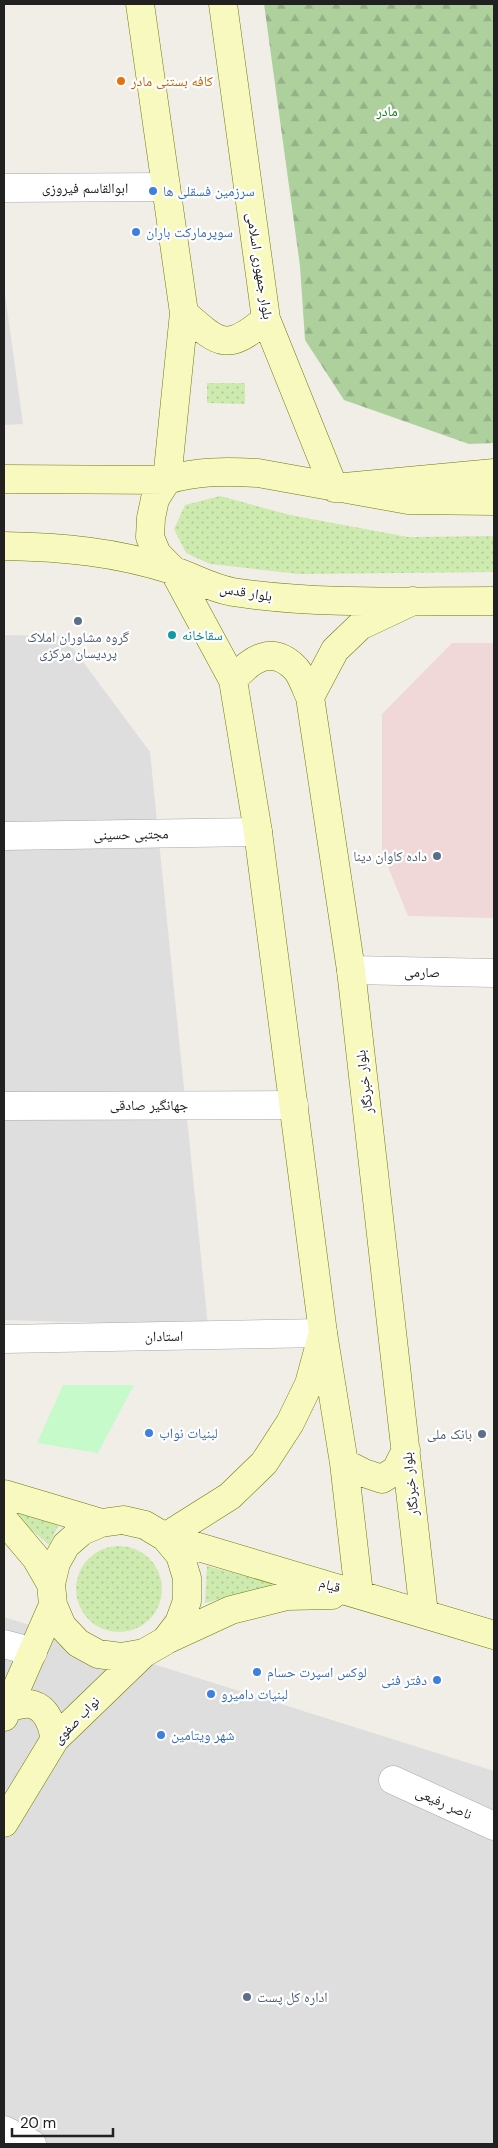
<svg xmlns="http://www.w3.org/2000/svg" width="498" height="2148" viewBox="0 0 498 2148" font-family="'DM Sans','Noto Naskh Arabic',sans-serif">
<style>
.residential{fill:#dfdede}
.commercial{fill:#f1d8d8}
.grass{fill:url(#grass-dots)}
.forest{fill:url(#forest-firs)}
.park{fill:#c7faca}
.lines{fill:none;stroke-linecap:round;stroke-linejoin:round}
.street-casing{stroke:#a8a8a8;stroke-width:29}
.secondary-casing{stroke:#707a06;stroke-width:29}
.street{stroke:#fff;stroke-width:28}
.secondary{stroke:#f8f9be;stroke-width:28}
.food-dot{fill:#e8710a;stroke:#fff;stroke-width:2}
.shop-dot{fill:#3f7fe0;stroke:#fff;stroke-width:2}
.service-dot{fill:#5c6f8a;stroke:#fff;stroke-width:2}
.culture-dot{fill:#0f9aa8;stroke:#fff;stroke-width:2}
.labels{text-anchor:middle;stroke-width:4.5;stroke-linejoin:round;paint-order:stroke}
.food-label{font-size:14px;fill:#c56008;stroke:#fff;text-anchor:start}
.park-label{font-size:14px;fill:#0d8114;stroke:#fff}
.street-label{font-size:14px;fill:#212121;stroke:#fff}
.shop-label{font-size:14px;fill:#366cbe;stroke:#fff;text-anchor:start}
.culture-label{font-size:14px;fill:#0d838f;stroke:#fff;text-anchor:start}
.service-label{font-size:14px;fill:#4e5e75;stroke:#fff;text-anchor:end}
</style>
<defs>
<pattern id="grass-dots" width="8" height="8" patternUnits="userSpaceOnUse" patternTransform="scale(1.25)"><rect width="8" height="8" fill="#cdeaaf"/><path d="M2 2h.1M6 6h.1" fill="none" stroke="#b0c896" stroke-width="1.8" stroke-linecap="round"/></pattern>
<pattern id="forest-firs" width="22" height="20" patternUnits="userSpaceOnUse" patternTransform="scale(1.25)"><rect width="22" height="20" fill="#add09d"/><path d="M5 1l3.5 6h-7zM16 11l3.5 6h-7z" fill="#95b287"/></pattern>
</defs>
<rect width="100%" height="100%" fill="#f1eee8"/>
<path class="residential" d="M4,287l19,137 -19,1z
M4,635l60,1 86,116 58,574 -204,-6z
M4,1617l490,154v373h-490z"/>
<path class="commercial" d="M452,643h42v275l-86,-2 -26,-64v-138z"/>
<path class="grass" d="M207,383h38v21l-38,-1z
M220,496l70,19 118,22 86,-1v36l-194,2 -90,-10 -24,-11 -12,-24 11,-24z
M4,1506l56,16 -11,23z
M76 1589a43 43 0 1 1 86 0a43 43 0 1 1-86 0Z
M207,1566l71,19 -73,18z"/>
<path class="forest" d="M264,4h230v439l-25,1 -125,-44 -39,-60 -5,-74z"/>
<path class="park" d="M63,1385h71l-36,68 -61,-10z"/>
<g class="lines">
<defs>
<path id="street" d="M4,188l162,-1
M4,836l254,-4
M351,970l143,3
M4,1106l290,-1
M4,1339l319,-6
M4,1644l29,8
M393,1780l101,46
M4,2130l28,14"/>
<path id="secondary" d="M140,4l44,309 -17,167 -12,19 -4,19 -1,19 7,17 17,17 59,109 25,152 65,501 21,130 15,131
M223,4l43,315 68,169 160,-15
M184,313c36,32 43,39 82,6
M4,479l163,1c30,-9 59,-9 91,-7l150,27 86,1
M4,546c59,1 112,6 168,24 21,7 39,18 61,22 86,13 174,9 261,9
M413,601l-53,25 -25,24 -25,47 41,273 73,644
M233,680c18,-21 39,-36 63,-11 6,7 10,20 14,28
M344,1463l20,10 18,6 14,-9 10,-20
M4,1494l97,29
M4,1520l32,38 15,26
M165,1537l329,98
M165,1537l65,-41 34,-33 26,-40 19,-39 12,-44
M166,1640l65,-30 56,-14 45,-1
M10,1707c6,-1 14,-4 20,-3 17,3 22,21 25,35
M4,1717l49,-112
M4,1823l51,-84 89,-86 21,-12 14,-18 8,-22v-23l-7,-23 -15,-18 -20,-12 -22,-5 -22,3 -19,8 -16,14 -10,18 -5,21 2,21 9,21 16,17 20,11 23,3 23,-4"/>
</defs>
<use href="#street" class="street-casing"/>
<use href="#secondary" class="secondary-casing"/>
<use href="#street" class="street"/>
<use href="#secondary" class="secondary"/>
</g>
<circle class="food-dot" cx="121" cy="81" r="5"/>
<g class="shop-dot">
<circle cx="153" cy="191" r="5"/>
<circle cx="136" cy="232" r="5"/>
<circle cx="149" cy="1433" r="5"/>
<circle cx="257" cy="1672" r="5"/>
<circle cx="437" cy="1680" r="5"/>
<circle cx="211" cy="1694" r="5"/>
<circle cx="161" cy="1735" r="5"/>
</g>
<g class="service-dot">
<circle cx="78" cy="621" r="5"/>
<circle cx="437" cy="856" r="5"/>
<circle cx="482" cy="1434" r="5"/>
<circle cx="247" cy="1997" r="5"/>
</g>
<circle class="culture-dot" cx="172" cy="635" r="5"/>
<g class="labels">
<g class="food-label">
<text x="131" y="86">کافه بستنی مادر</text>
</g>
<g class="park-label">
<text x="387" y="116">مادر</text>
</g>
<g class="street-label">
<text x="85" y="193">ابوالقاسم فیروزی</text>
<text transform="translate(260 266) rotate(81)" y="5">بلوار جمهوری اسلامی</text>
<text transform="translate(246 592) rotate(9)" y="5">بلوار قدس</text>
<text transform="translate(131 834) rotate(-1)" y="5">مجتبی حسینی</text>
<text transform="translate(422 972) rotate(1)" y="5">صارمی</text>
<text transform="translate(364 1082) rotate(-97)" y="5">بلوار خبرنگار</text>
<text x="149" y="1110">جهانگیر صادقی</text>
<text transform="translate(164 1336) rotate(-1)" y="5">استادان</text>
<text transform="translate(410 1484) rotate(-96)" y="5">بلوار خبرنگار</text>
<text transform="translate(330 1585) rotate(16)" y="5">قیام</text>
<text transform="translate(76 1720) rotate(-46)" y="5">نواب صفوی</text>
<text transform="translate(444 1803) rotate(24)" y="5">ناصر رفیعی</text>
</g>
<g class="shop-label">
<text x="163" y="196">سرزمین فسقلی ها</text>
<text x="146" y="237">سوپرمارکت باران</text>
<text x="159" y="1438">لبنیات نواب</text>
<text x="267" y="1677">لوکس اسپرت حسام</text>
<text x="427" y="1685" text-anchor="end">دفتر فنی</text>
<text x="221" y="1699">لبنیات دامیرو</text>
<text x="171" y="1740">شهر ویتامین</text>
</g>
<g class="culture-label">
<text x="182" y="640">سقاخانه</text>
</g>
<g class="service-label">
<text x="78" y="642" text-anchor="middle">گروه مشاوران املاک<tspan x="78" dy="16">پردیسان مرکزی</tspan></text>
<text x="427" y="861">داده کاوان دینا</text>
<text x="472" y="1439">بانک ملی</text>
<text x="257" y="2002" text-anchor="start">اداره کل پست</text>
</g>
</g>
<rect width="498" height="2148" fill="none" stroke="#212121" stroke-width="10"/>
<path d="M12 2128v8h101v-8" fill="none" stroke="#212121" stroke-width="2.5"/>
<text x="20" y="2128" font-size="15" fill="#212121" stroke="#ffffff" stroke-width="4" paint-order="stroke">20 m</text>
</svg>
